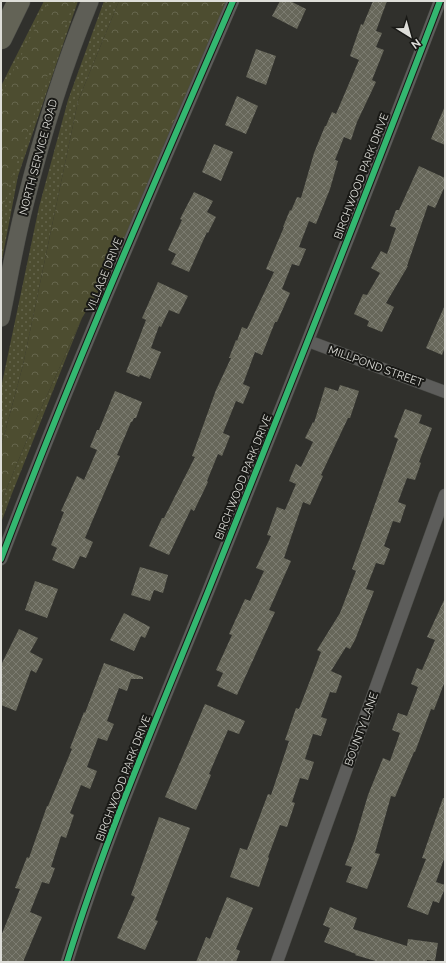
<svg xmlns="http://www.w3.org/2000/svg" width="446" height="963" viewBox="0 0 446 963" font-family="Raleway,sans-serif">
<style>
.grass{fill:url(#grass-dots)}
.forest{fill:url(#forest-crowns)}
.building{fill:url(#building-cross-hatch)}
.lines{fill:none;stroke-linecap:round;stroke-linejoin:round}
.minor-casing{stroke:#4b4c48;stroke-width:13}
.secondary-casing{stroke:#4b4c48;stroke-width:18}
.motorway-casing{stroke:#4b4c48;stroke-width:23}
.minor{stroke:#5d5d5b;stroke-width:12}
.secondary{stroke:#5e5e56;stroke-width:17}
.motorway{stroke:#636356;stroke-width:22}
.cycleway-casing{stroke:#191916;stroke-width:8}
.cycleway{stroke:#33b770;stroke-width:6}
.labels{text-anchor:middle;stroke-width:4;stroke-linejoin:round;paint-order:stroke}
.street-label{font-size:11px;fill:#deded9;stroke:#191916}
</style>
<defs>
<pattern id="grass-dots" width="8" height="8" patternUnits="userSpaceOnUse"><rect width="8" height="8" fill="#4d4d30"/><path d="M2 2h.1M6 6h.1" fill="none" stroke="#66664d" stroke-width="1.8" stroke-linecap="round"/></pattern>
<pattern id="forest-crowns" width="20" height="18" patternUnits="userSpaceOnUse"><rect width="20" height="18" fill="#4d4d30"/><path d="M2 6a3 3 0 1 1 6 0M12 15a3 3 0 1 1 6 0" fill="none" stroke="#66664d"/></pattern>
<pattern id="building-cross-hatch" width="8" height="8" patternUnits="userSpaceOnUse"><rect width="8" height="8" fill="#67675a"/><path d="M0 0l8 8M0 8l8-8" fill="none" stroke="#7c7c71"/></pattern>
</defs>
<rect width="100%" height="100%" fill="#30302c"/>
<path class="grass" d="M44,1h34l-60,175 -17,89v-179z
M104,1h15l-41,100 -55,264 -22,82v-59l38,-181 29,-107z
M82,318l-71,178 -10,27v-21l28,-67z"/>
<path class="forest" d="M49,1h25l-63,178 -10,37v-121z
M119,1h114l-106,244 -45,73 -53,117 -28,67v-55l22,-82 55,-264z"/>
<path class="building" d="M280,1h10l16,8 -9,20 -25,-13z
M373,1h14l-11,30 6,2 -6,14 8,3 -12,30 4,2 -19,40 -6,18 -7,-3 -9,23 3,1 -8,28 -14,35 -7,-3 -10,26 7,2 -7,17 -7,-2 -10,25 8,4 -13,29h-2l-13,33 -7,-3 -12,32 7,3 -7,17 -7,-3 -13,32 7,3 -8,20 -4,-2 -11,27 1,1 -14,29 -3,-2 -22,46 -20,-9 13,-28h2l31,-61 -3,-1 3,-8 21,-58 15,-32h-2l7,-18 1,1 5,-14 5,2 27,-57 -8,-3 18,-42h-1l7,-17 1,1 6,-14 4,1 13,-45 11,-27h1l6,-14 4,2 23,-54 -9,-4 11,-32 2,1z
M256,49l20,7 -10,29 -20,-8z
M237,96l21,10 -12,28 -21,-9z
M445,106v39l-14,-6z
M214,144l19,8 -12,29 -19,-9z
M419,166l26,12v8l-10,22 -7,-3 -21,61h1l-22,37 8,4 -12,25 -15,-6 2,-5 -15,-7 9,-20 4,1 13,-22 -9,-5 10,-17 6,3 9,-26 -6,-2 6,-16h3z
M194,192l19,9 -6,11 9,5 -8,16 -1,-1 -18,40 -18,-8 5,-10 -8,-4 14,-30 -2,-1z
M158,282l30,14 -9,18 -10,-4 -8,17 -2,-1 -8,22 10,4 -11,27 -10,-4 -1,2 -13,-5 20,-52 -4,-2z
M445,305v42l-3,8 -16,-7z
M340,385l19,6 -9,27h-2l-27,57 2,1 -13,29 -7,-3 -19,56 7,3 -22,49 6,2 -38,83 -20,-9 6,-13 -7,-3 16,-35 -3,-1 16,-35 5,2 14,-30 -8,-3 15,-32 -4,-1 10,-28 8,3 11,-26 -7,-3 7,-17 5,3 12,-25 -8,-4 8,-16 1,1 11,-36 13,4z
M115,391l27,11 -6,16h-2l-2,4h-1l-14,33 3,1 -35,82 8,4 -7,16 -6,-2 -6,13 -22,-9 5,-12 -6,-3 13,-33 -3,-1 16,-35 7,4 13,-30 -7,-3 7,-17h2z
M405,409l17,6 -3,8 13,5 -13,34 2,1 -6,17 -8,-2 -9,24 8,3 -6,18 -7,-2 -9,25 6,3 -6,16 -8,-2 -10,26 8,2 -19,49 -5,9 -4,-2 -15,24 11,5 -6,17 -6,-1 -9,25 6,2 -6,17 -8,-2 -8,25 9,3 -6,18 -8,-2 -8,24 3,1 -8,24 -7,-2 -12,32 1,1 -10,29 -29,-10 10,-29 7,2 21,-56 3,1 18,-54 -4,-1 11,-32 3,1 22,-57 -4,-2 23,-37 16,-42 -4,-2 46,-130 -4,-2z
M140,567l28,8 -5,18 -9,-3 -4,11 -19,-6z
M35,581l23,8 -11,29 -22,-8z
M445,598v83l-11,29 -3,-1 -16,43h-1l-19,45 -4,-1 -16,57 5,1 -13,35 -21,-7 6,-15 -7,-2 10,-26 13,-44 15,-37 7,3 10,-28 -8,-3 6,-17 9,3 11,-29 -7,-3 6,-16 5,2 13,-30 -8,-3z
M124,613l26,14 -5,11 -4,-2 -7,15 -24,-11z
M19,629l19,9 -8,14 13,7 -7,14 -5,-3 -15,41 -15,-6v-40z
M104,663l39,14v2h-12l-4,12 -8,-3 -12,33 7,3 -7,17 -9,-3 -11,29 10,4 -7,18 -9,-4 -11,28 4,2 -8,23 -5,-2 -10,31 4,1 -6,16 -7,-2 -12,30 12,5 -19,45h-22v-26l19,-47 -5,-1 12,-31 2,1 18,-52h1l24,-57 -2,-1 14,-36 1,1z
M205,704l40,17 -6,13 -11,-4 -19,44 2,1 -15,35 -31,-13z
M443,798h2v58l-9,26 9,3v3l-6,15 -6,-2 -5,14 -21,-8 19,-48 -4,-1z
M159,817l31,11 -35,92 3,1 -13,29 -28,-12 18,-41 -4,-2z
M227,897l26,11 -17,41 4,2 -4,11h-40l10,-25 4,2z
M330,907l27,11 -4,11 54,17 1,-7 30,4 -3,18 -8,-1v2h-48l-24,-7 1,-1 -32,-12 6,-14 -7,-3z"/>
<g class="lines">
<defs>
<path id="minor" d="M308,341l137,51
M1,559c71,-188 152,-373 232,-558
M67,962c39,-127 92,-249 142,-373 78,-195 156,-391 231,-588
M277,962l168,-467"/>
<path id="secondary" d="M1,318c8,-38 14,-76 24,-114 17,-69 38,-137 65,-203"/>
<path id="motorway" d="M1,38l18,-37"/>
</defs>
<use href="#minor" class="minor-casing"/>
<use href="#secondary" class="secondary-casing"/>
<use href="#motorway" class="motorway-casing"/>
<use href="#minor" class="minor"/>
<use href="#secondary" class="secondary"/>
<use href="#motorway" class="motorway"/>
<defs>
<path id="cycleway" d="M1,559c71,-188 152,-373 232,-558
M67,962c39,-127 92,-249 142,-373 78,-195 156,-391 231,-588"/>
</defs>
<use href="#cycleway" class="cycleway-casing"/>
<use href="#cycleway" class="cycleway"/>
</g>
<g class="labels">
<g class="street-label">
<text transform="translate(38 157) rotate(-75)" y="4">NORTH SERVICE ROAD</text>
<text transform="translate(361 176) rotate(-69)" y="4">BIRCHWOOD PARK DRIVE</text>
<text transform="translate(104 275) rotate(-68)" y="4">VILLAGE DRIVE</text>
<text transform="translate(376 366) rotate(20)" y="4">MILLPOND STREET</text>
<text transform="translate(243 477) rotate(-68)" y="4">BIRCHWOOD PARK DRIVE</text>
<text transform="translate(361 729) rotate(-70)" y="4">BOUNTY LANE</text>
<text transform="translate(123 778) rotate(-69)" y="4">BIRCHWOOD PARK DRIVE</text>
</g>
</g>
<rect width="446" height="963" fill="none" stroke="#deded9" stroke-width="4"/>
<g transform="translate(410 36) rotate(143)" stroke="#191916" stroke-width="3" paint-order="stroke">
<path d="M0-3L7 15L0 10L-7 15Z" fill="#deded9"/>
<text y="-6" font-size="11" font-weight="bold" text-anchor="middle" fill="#deded9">N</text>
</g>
</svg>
